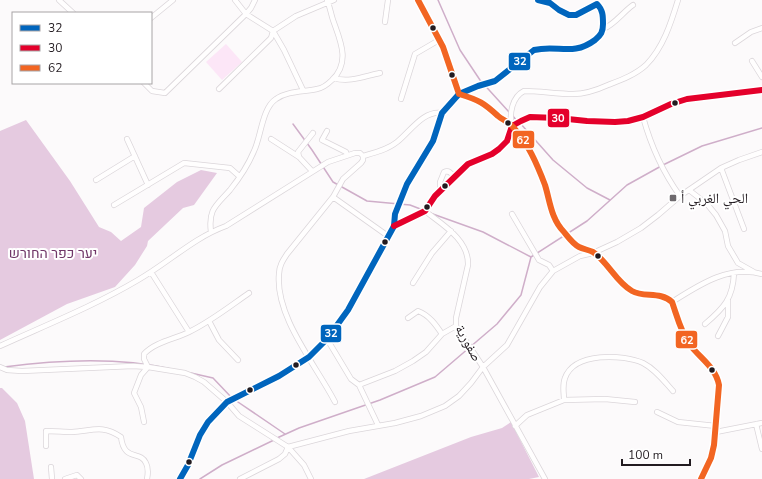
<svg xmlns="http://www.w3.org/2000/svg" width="762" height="479" viewBox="0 0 762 479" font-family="'Nunito Sans','Noto Naskh Arabic',Heebo,sans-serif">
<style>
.green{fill:#fce6f7}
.forest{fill:#e5cae0}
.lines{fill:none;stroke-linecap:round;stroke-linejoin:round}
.stream{stroke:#cfaec9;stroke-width:1.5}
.minor-casing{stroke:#dbd6da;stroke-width:6}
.minor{stroke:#fffefe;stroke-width:4.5}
.bus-1-casing{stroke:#fff;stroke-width:9}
.bus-2-casing{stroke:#fff;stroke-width:9}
.bus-3-casing{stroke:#fff;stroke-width:9}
.bus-1{stroke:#0065bd;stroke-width:6}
.bus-2{stroke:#e4002b;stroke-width:6}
.bus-3{stroke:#f26522;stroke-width:6}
.bus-dot{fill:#221b20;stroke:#fff;stroke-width:1.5}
.poi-dot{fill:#6e696d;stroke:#fff;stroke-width:1.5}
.labels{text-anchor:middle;stroke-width:4;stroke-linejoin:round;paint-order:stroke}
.poi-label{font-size:14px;fill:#221b20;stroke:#fff;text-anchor:start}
.park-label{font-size:14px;fill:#703668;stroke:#fff}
.street-label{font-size:14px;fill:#221b20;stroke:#fff}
.line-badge{stroke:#fff;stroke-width:1.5}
.badge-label{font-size:11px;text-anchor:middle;font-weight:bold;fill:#fff}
</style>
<rect width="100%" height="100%" fill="#fcfafb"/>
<path class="green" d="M226,44l16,18 -20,18 -16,-18z"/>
<path class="forest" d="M26,120l44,61 29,46 12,5 10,9 20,-14 3,-19 33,-26 24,-12 16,3 -23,32 -11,3 -35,33 -1,5 -12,19 -20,22 -48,17 -67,36v-209z
M0,388h2l15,15 8,18 9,58h-34z
M511,422l28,55 -10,2h-165l107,-42 31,-9z"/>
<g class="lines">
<path class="stream" d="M438,0l22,50 20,30 29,32
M512,115l5,6
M520,123l33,37 34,28 23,12
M293,124l19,26 21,32 34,19 43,4 13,5
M430,213l53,19 48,25
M4,367c52,-7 116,-10 167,2
M191,373l22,5 19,20
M235,400l50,34
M277,438l22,-10 81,-28 55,-23 62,-53 24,-29 10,-38 56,-36 40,-36 36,-20 39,-19 60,-18
M200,479l22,-14 52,-25"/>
<defs>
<path id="minor" d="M59,0l14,13
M235,0l11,14 27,17 11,19 19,40
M418,0l25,47 16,47c20,6 25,9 39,22 5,4 11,6 15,11 15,16 24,37 32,58 5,16 6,34 19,47 4,5 9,12 15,15 4,2 10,3 14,5 15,10 23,30 39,39 12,7 28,0 40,11 5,14 9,31 18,43 11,14 26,23 29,40l-5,60 -3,13 -10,21
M151,18l22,-18
M385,22l3,-22
M603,29c11,-4 20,-17 30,-24
M735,43l16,-11 11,-4
M752,61l10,16
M334,78c15,5 31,-2 46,-5
M144,83l8,8 13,2 81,-79 5,-6 4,-8
M219,89l52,-51 2,-7 23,-15 38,-16
M401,99l14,-45 24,-14
M643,117c8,29 19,54 37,79
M512,126c-3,-12 0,-29 12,-35 16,0 33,3 49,3 12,0 24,-4 35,-9 13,-5 27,-10 38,-20 17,-17 25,-42 32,-65
M327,131l-5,9 24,12 1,3
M127,139l21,46
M271,139l28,18 13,14
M299,157l-1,-5 15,-19
M721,168l23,61
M96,180l39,-24
M440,190v-8l4,-10c5,-2 7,1 10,5
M689,190l18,14 9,11 9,16 3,15 10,17 16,9
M333,197l55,39
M114,205l70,-42 46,5 9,8
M425,211c18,14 44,29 43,54l-12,53v8l27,41 62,112
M512,214l27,46 10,5 4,6
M394,226l31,-15 10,-15 33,-32 24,-10 7,-5 8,-8 5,-15 9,-5 9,-4 28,1 29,3 28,1 13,-1 15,-4 28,-13 16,-5 75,-9
M211,232c-3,-23 5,-26 19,-42 8,-10 19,-27 24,-39 7,-14 8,-43 22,-52 11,-8 28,-7 41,-10 6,-1 11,-5 15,-9 19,-18 8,-40 1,-60 -2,-6 -3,-13 -6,-20
M151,272l38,60
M413,283l19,-30 19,-22
M672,302c27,-17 56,-37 90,-28
M408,318l10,-7c11,4 18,14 24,23
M209,321l10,19 19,20
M705,324c19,-16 28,-26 29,-51
M718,336l10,-19v-17
M327,339l24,40 8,6 36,-14 18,-10 13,-9 16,-18 14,-8
M0,346c46,-21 94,-40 138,-66 30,-17 55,-42 88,-54l102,-64 27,-9h5l3,3
M0,367l7,3 15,1 111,-5 15,1 37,6 10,4 9,5 23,20 12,14 49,31 16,18 7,14
M359,385l19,40
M564,400c0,-7 -2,-15 1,-22 9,-26 58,-24 78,-15 12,6 21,18 30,28
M335,402c-19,-37 -60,-85 -56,-128 0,-8 4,-14 8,-20l46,-57 10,-18 18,-16 2,-3v-4c11,-3 24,-6 34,-14 13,-10 26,-32 45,-29
M657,412l21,10 38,4
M144,422l-3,-15 -7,-14 7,-18 7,-8 -4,-8v-5c11,-12 31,-15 45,-22 21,-10 40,-25 60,-39
M756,424l6,25
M515,426l12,-11 37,-15 41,-1 30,3
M716,432l46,-9
M46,446v-15c9,0 18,1 26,1 20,-1 30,-8 49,5 3,25 19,13 25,26 2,4 2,11 1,16
M51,467l1,12
M65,479l12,-4 4,4
M180,479l8,-14 12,-30 8,-13 19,-20 52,-26 30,-19 18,-18 21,-29 46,-84 1,-12 12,-30 26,-43 9,-28 17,-19 19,-8 17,-5 39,-31c24,-6 38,7 61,-10 6,-5 8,-8 8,-16 0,-8 0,-14 -6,-20l-21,11h-7l-10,-5 -9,-7 -12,-3
M240,479l39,-20 6,-5 3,-7 61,-16 46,-8 26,-7 24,-10 14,-10 12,-13 12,-16 24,-22 33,-58 13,-16 27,-15 13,-3 24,-11 24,-14 17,-13 22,-19 41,-28 18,-8 23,-8"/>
</defs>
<use href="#minor" class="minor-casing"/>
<use href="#minor" class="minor"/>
<defs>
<path id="bus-1" d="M180,479l8,-14 12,-30 8,-13 19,-20 52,-26 30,-19 18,-18 21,-29 46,-84 1,-12 12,-30 26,-43 9,-28 17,-19 19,-8 17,-5 39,-31c24,-6 38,7 61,-10 6,-5 8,-8 8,-16 0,-8 0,-14 -6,-20l-21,11h-7l-10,-5 -9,-7 -12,-3"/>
<path id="bus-2" d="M394,226l31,-15 10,-15 33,-32 24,-10 7,-5 8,-8 5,-15 9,-5 9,-4 28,1 29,3 28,1 13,-1 15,-4 28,-13 16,-5 75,-9"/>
<path id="bus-3" d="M418,0l25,47 16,47c20,6 25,9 39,22 5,4 11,6 15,11 15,16 24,37 32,58 5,16 6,34 19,47 4,5 9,12 15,15 4,2 10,3 14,5 15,10 23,30 39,39 12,7 28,0 40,11 5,14 9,31 18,43 11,14 26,23 29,40l-5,60 -3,13 -10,21"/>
</defs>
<use href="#bus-1" class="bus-1-casing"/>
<use href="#bus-2" class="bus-2-casing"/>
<use href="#bus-3" class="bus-3-casing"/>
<use href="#bus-1" class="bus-1"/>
<use href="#bus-2" class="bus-2"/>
<use href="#bus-3" class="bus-3"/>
</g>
<g class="bus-dot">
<circle cx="433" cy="28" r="3.5"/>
<circle cx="452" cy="75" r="3.5"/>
<circle cx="675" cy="103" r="3.5"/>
<circle cx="508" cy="123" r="3.5"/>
<circle cx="445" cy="186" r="3.5"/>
<circle cx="427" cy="207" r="3.5"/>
<circle cx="385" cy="242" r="3.5"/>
<circle cx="598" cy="256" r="3.5"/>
<circle cx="296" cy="365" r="3.5"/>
<circle cx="712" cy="370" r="3.5"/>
<circle cx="250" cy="390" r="3.5"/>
<circle cx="189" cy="462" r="3.5"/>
</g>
<rect class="poi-dot" x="669" y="194" width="8" height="8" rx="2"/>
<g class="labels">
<g class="poi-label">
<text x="681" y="203">الحي الغربي أ</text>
</g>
<g class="park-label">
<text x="53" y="258">יער כפר החורש</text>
</g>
<g class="street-label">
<text transform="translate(469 343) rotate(61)" y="5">صفورية</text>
</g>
</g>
<g class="line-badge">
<rect x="508" y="52" width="23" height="19" rx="4" fill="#0065bd"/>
<rect x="547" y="108" width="23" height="20" rx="4" fill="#e4002b"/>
<rect x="512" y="130" width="23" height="19" rx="4" fill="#f26522"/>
<rect x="320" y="324" width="22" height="19" rx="4" fill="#0065bd"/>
<rect x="675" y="330" width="23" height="19" rx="4" fill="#f26522"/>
</g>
<g class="badge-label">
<text x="520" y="65">32</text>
<text x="558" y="122">30</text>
<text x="523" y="144">62</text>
<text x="331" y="337">32</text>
<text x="687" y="344">62</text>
</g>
<rect x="12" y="12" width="140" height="72" fill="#ffffff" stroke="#a7a4a6"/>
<rect x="20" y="25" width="20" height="6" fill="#0065bd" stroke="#a7a4a6"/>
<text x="48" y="32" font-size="12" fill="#221b20">32</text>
<rect x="20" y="45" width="20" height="6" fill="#e4002b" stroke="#a7a4a6"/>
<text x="48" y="52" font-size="12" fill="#221b20">30</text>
<rect x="20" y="65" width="20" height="6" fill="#f26522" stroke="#a7a4a6"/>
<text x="48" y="72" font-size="12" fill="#221b20">62</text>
<path d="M622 459v6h68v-6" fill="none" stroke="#221b20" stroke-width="2"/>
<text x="628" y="459" font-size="12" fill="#221b20" stroke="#ffffff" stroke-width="3" paint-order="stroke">100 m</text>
</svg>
